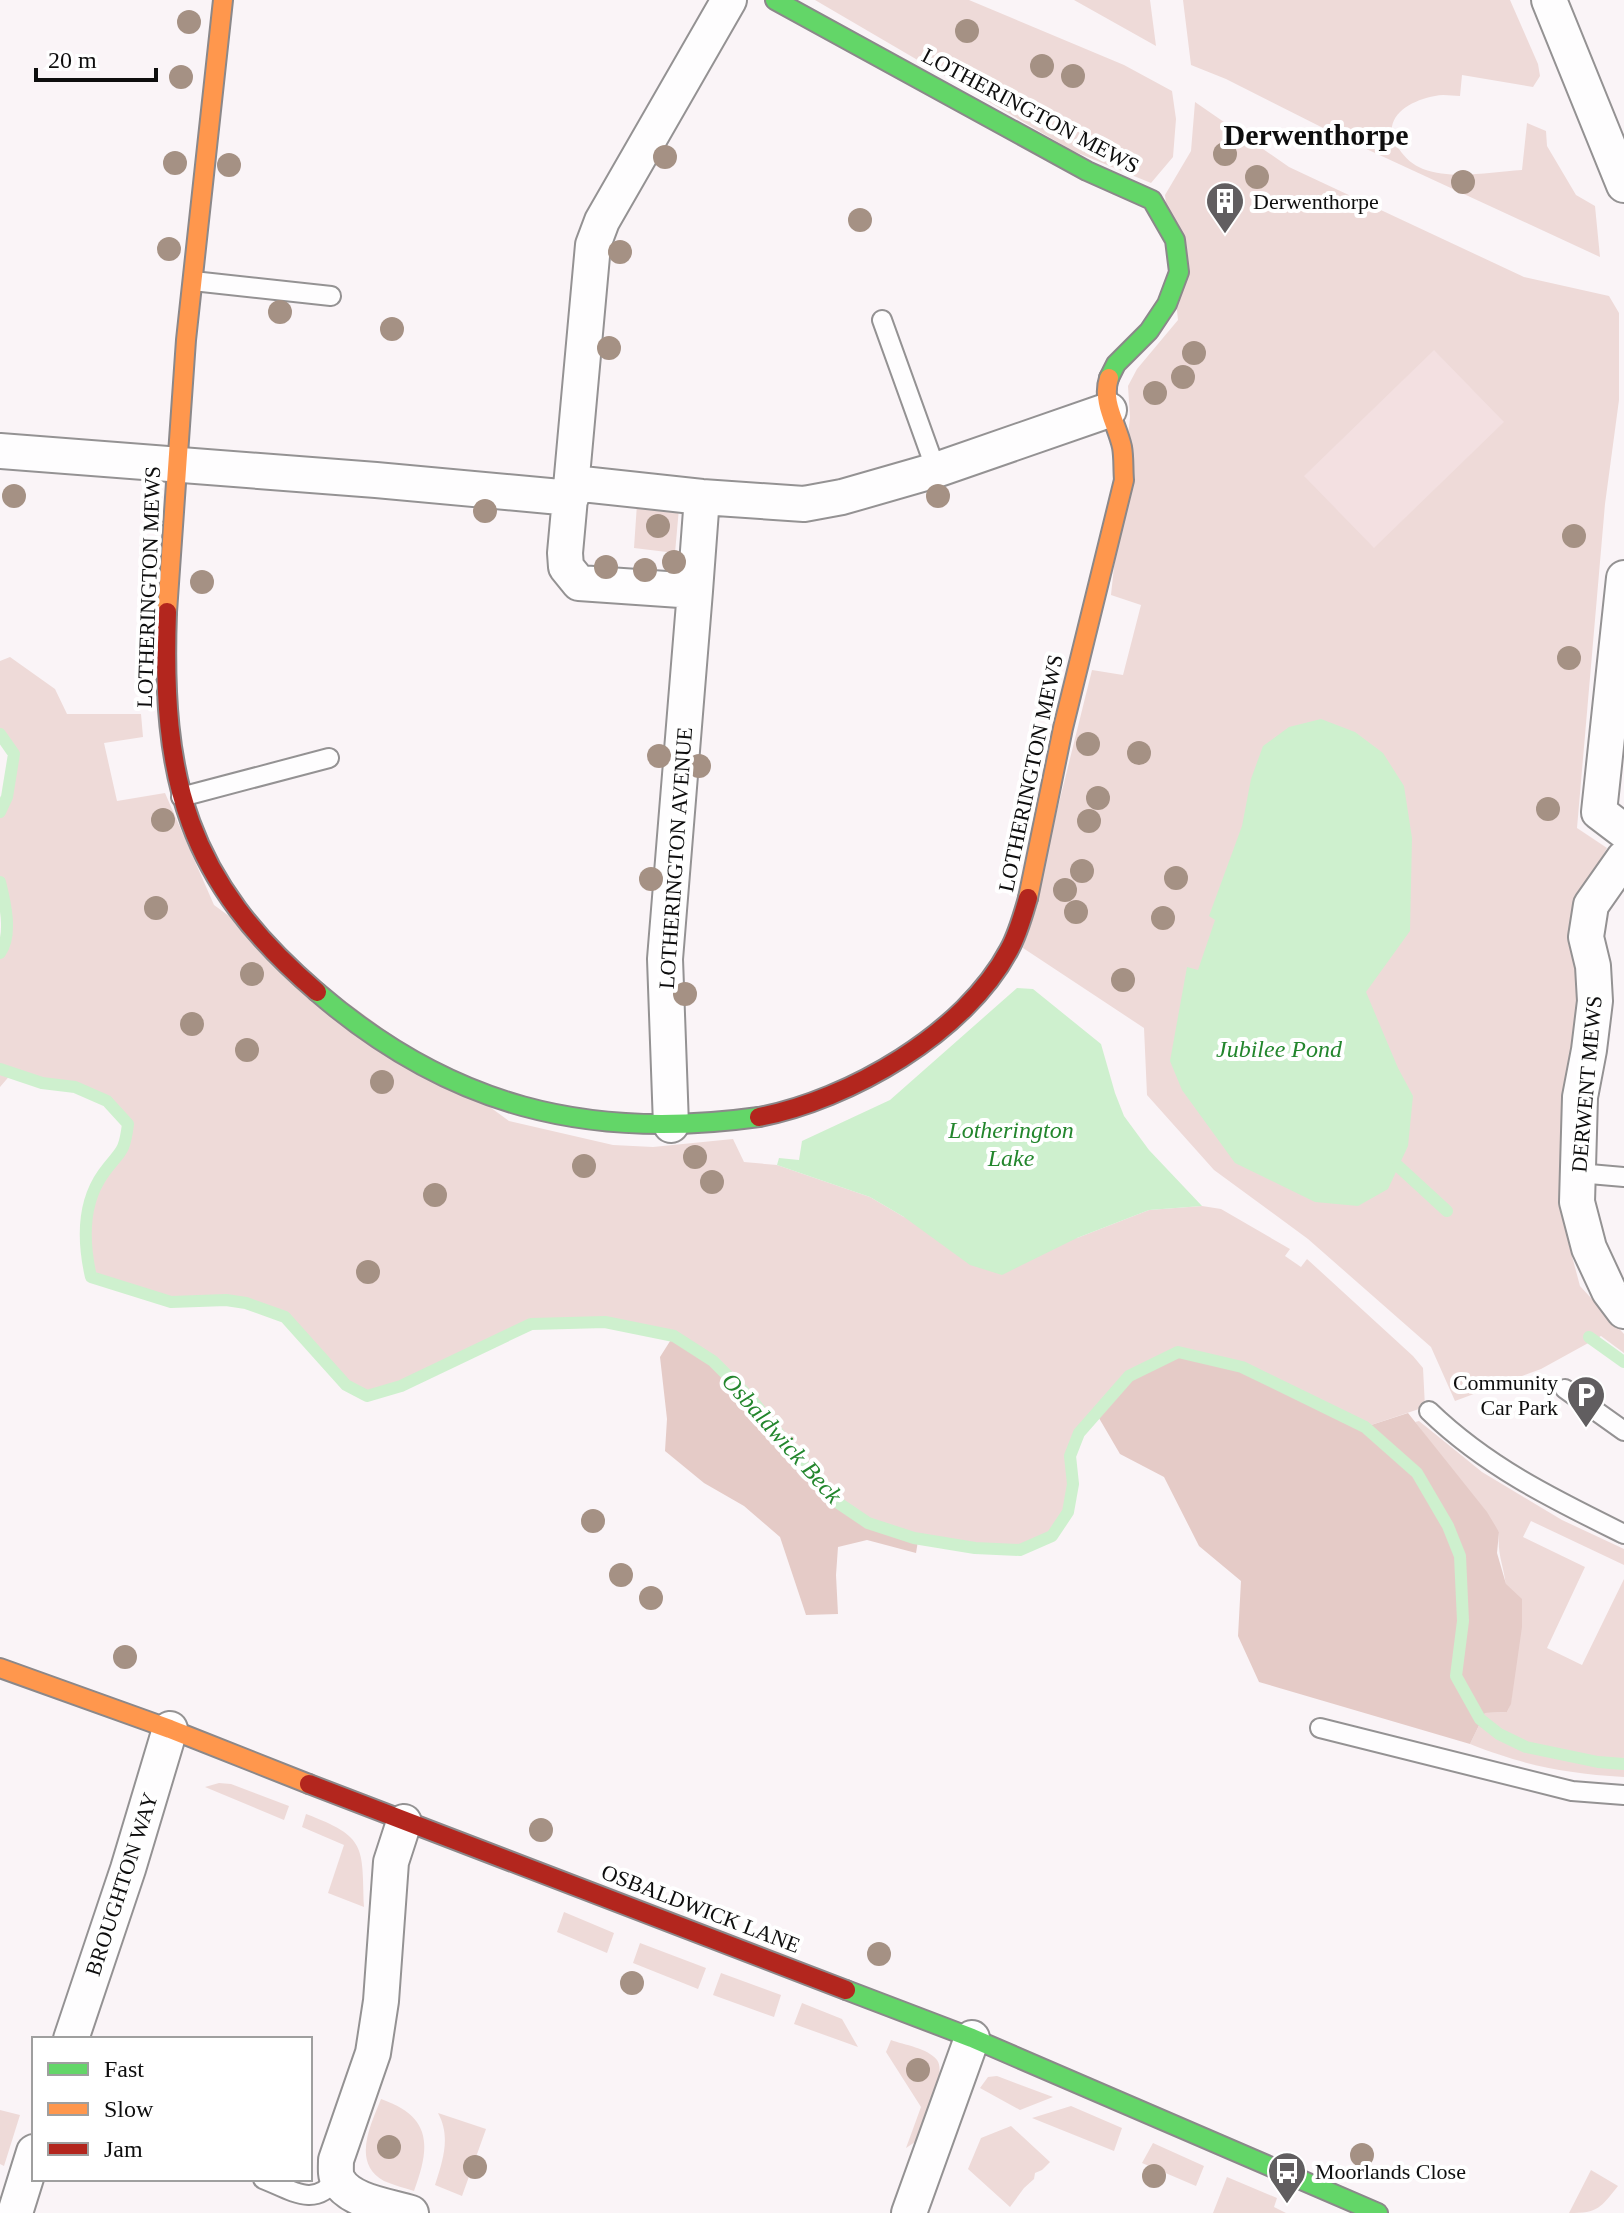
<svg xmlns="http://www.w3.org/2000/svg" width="1624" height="2213" viewBox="0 0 1624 2213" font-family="Georgia,serif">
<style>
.green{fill:#eedad8}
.forest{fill:#e5cbc7}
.pitch{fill:#f3e0e1}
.water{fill:#cef0ce}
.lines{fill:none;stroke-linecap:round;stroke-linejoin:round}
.stream{stroke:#cef0ce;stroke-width:12}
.lane-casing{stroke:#949293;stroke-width:22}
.street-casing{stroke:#949293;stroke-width:38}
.fast-casing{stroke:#8b888a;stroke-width:22}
.slow-casing{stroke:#8b888a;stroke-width:22}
.jam-casing{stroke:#8b888a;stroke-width:22}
.lane{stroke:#fefdfe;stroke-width:18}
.street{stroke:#fefdfe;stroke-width:34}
.fast{stroke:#63d668;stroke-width:18}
.slow{stroke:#ff974d;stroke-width:18}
.jam{stroke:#b3261e;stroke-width:18}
.tree{fill:#a59184}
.labels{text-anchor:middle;stroke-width:8;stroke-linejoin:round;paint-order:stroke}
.street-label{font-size:22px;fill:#0e0e0e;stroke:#fff}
.poi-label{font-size:22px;fill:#0e0e0e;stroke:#fff;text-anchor:start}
.water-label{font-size:24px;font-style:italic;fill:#23862d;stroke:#fff}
.district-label{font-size:30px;font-weight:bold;fill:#0e0e0e;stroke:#fff}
</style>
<rect width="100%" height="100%" fill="#faf4f7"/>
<path class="green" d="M815,0h154l155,65 48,26 4,28 -3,38 -22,26 -78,-32z
M1074,0h76l6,46z
M1183,0h327l28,64 2,12 -7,11 -71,-12 -2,21c-8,0 -17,-2 -25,0 -28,5 -57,24 -36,53 6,9 14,16 24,20 31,11 67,3 99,1l5,-47 19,8 1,15 29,49 19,11 5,51 -253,-117 -121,-61 -35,-14z
M1195,102l94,65 17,8 218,102 85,19 10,17v87l-14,104 -28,324 30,20 -33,60 -5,24 14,45 -16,206 2,62 11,41 44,48v19l-23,-17 -60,33 -86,32 -24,-54 -123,-108 -94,-69 -67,-75 -3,-67 -121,-80 69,-278 31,5 18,-70 -30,-10 19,-178 -2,-31 9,-17 41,-49 -13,-125 26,-44z
M637,504l42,4 -4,45 -41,-5z
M10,657l45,32 12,25h74l2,23 -39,6 13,58 48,-8 49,112 295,216 104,24 40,2 80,-8 11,23 33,3 93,32 34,20 173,21 72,-28 53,-4 19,3 69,40 -5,7 16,11 6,-8 106,97 10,12 2,39 -60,20 -123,-60 -113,9 -50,57 -9,23 3,28 -5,28 -16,24 -32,14 -45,-2 -61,-10 -46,-15 -40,-27 -76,-96 -39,-39 -39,-25 -69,-14 -74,2 -130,62 -34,10 -21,-11 -61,-68 -39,-14 -20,-3 -55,2 -80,-25c-8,-35 -9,-73 12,-103 17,-24 21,-18 25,-50l-21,-23 -31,-14 -34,-4 -30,-10 -12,14v-134l6,-9 -1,-42 -5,-20v-70l7,-15 7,-43 -14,-20v-73z
M1419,1421l63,51 80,48 62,29v16l-93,-44 -8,16 62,30 -38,81 35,17 42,-86v198c-60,-4 -98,-11 -154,-33l15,-31 22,-1c12,-18 3,-100 -1,-125 -2,-22 -9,-31 -7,-55l-84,-110z
M219,1783l12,1 58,22 -5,14 -79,-33z
M306,1814c61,23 56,32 58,93l-36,-14 16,-48 -42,-18z
M564,1912l50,21 -7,20 -50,-21z
M640,1943l66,25 -8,21 -65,-26z
M721,1973l60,22 -7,22 -61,-22z
M802,2003l40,16 16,28 -64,-23z
M891,2040c13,5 37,8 46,20 11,14 -16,66 -22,82l-9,6 15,-41 -35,-55z
M997,2076l56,21 -33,13 -40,-22 8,-11z
M381,2099c52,18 49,48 33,92 -9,-3 -21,-6 -30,-10 -33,-18 -13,-57 -3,-82z
M1071,2106l51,22 -8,23 -82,-33z
M0,2110l20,5 -16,51 -4,-2z
M438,2113l48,16 -24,67 -27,-11c8,-25 16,-48 3,-72z
M1011,2126l39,36 -8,8 -7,3 -1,6 -10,9 -14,19 -42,-38 13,-31z
M1153,2143l51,23 -8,20 -54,-23z
M1591,2170l27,16c-18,22 -19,27 -49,27z
M1227,2177l50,21 -3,9 12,6h-73z"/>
<path class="forest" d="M672,1338l38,24 39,39 77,95 42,29 50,16 -2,12 -49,-13 -29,7 -2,28 2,39 -32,1 -26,-78 -36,-31 -40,-23 -39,-32 2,-32 -7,-62z
M1178,1352l64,15 123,60 43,-14 79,99 12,20 -2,21 9,31 16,15v28l-11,77 -4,8 -22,1 -15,31 -211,-62 -21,-46 3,-55 -42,-35 -35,-69 -44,-23 -24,-41 33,-37z"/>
<path class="pitch" d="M1434,350l70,72 -130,126 -70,-72z"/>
<path class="water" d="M1321,719l34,13 28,21 21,33 8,52 -2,93 -44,61 32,76 15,28 -5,50 -20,43 -30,17 -43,-4 -80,-39 -53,-73 -12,-29 17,-94 11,3 17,-50 -6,-4 33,-90 9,-47 12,-33 26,-19z
M1017,988l16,1 68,55 14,49 9,23 25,34 53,56 -53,4 -72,28 -75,37 -32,-10 -66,-48 -34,-20 -93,-32 2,-7 20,2 3,-19 88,-41z"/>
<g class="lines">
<path class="stream" d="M0,734l14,20 -7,43 -7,15
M0,882c5,20 13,53 0,71
M0,1069l42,14 33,4 32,14 21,23c-4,32 -8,26 -25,50 -21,30 -20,68 -12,103l80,25 55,-2 20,3 39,14 61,68 21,11 34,-10 130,-62 74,-2 69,14 39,25 39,39 76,96 40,27 46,15 61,10 45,2 32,-14 16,-24 5,-28 -3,-28 9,-23 50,-57 49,-24 64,15 123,60 52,46 31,53 12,30 3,65 -7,55 24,43 19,15 27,13 72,15 26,2
M1398,1166l49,45
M1589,1337l35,25"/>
<defs>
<path id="lane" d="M193,281l138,15
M882,320l54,150
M181,797l148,-39
M1578,1173l46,4
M1565,1389l59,42
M1429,1411c58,56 124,88 195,123
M1320,1728l252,63 52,4
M263,2179c28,11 53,30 73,-1"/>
<path id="street" d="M1549,0l75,185
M0,451l376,29 195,18
M573,483l129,14 102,7 38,-7 94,-27 173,-60
M1624,578l-25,234 25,19
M695,591l7,-94
M1624,858l-33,47 -5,32 7,29 2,35 -6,49 -9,47 -3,105 12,46 20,43 15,20
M671,1125l-6,-166 30,-368 -116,-8 -13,-16 -1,-14 28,-308 9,-24 127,-221
M404,1822l-13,40 -10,139 -8,52 -37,107c0,7 -1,15 2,20 12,22 51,26 73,33
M71,2039l57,-170 42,-140
M15,2213l19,-61
M909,2213l63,-175"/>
<path id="fast" d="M775,0l312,171 65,29 23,40 4,32 -12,32 -18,27 -33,33 -7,14
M317,992c132,114 270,149 442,125
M846,1990l126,48 406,175"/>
<path id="slow" d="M167,612l19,-272 37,-340
M1028,898l35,-170 61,-248c-1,-11 0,-22 -2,-33 -5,-23 -21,-45 -13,-69
M0,1668l170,61 139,55"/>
<path id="jam" d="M167,612c-6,167 19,268 150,380
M759,1117c90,-17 206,-84 250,-167 9,-16 14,-35 19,-52
M309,1784l537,206"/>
</defs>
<use href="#lane" class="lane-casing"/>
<use href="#street" class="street-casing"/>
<use href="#fast" class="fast-casing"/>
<use href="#slow" class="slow-casing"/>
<use href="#jam" class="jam-casing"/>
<use href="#lane" class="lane"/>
<use href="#street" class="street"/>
<use href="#fast" class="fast"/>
<use href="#slow" class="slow"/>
<use href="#jam" class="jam"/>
</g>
<g class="tree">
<circle cx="189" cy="22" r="12"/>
<circle cx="967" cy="31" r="12"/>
<circle cx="1042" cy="66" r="12"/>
<circle cx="1073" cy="76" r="12"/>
<circle cx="181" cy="77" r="12"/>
<circle cx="1225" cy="154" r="12"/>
<circle cx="665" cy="157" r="12"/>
<circle cx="175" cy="163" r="12"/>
<circle cx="229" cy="165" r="12"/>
<circle cx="1257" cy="177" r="12"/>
<circle cx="1463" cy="182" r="12"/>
<circle cx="860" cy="220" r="12"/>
<circle cx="169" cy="249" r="12"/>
<circle cx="620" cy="252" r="12"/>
<circle cx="280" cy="312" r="12"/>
<circle cx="392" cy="329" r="12"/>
<circle cx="609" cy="348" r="12"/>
<circle cx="1194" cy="353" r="12"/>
<circle cx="1183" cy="377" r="12"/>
<circle cx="1155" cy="393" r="12"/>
<circle cx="14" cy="496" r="12"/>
<circle cx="938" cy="496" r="12"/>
<circle cx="485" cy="511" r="12"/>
<circle cx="658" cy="526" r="12"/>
<circle cx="1574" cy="536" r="12"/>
<circle cx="674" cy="562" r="12"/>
<circle cx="606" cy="567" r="12"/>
<circle cx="645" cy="570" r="12"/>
<circle cx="202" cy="582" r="12"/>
<circle cx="1569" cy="658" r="12"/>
<circle cx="1088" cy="744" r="12"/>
<circle cx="1139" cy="753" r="12"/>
<circle cx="659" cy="756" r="12"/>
<circle cx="699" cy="766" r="12"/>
<circle cx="1098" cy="798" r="12"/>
<circle cx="1548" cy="809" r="12"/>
<circle cx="163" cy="820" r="12"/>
<circle cx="1089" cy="821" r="12"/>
<circle cx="1082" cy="871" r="12"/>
<circle cx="1176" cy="878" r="12"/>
<circle cx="651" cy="879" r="12"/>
<circle cx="1065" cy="890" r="12"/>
<circle cx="156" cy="908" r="12"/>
<circle cx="1076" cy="912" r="12"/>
<circle cx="1163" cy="918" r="12"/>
<circle cx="252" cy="974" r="12"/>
<circle cx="1123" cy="980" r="12"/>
<circle cx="685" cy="994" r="12"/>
<circle cx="192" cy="1024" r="12"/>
<circle cx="247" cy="1050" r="12"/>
<circle cx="382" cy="1082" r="12"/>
<circle cx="695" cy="1157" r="12"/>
<circle cx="584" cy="1166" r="12"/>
<circle cx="712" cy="1182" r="12"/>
<circle cx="435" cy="1195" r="12"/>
<circle cx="368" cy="1272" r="12"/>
<circle cx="593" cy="1521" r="12"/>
<circle cx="621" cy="1575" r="12"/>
<circle cx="651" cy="1598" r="12"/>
<circle cx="125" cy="1657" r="12"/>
<circle cx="541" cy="1830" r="12"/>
<circle cx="879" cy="1954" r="12"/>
<circle cx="632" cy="1983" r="12"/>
<circle cx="918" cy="2070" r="12"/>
<circle cx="389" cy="2147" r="12"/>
<circle cx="1362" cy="2155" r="12"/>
<circle cx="475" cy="2167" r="12"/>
<circle cx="1154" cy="2176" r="12"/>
</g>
<defs>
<symbol id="building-pin" viewBox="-11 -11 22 30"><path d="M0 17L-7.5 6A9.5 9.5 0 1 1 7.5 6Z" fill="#615e60" stroke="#fff"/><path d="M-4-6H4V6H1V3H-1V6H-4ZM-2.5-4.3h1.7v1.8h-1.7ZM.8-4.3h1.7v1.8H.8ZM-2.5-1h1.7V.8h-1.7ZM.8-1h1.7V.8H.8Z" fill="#fff"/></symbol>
<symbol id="parking-pin" viewBox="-11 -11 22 30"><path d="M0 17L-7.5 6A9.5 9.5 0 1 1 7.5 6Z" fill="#615e60" stroke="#fff"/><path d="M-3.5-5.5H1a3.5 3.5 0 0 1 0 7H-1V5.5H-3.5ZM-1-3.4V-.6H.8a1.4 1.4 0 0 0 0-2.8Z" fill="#fff"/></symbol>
<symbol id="bus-pin" viewBox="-11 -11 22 30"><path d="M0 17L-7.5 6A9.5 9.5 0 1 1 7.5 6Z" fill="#615e60" stroke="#fff"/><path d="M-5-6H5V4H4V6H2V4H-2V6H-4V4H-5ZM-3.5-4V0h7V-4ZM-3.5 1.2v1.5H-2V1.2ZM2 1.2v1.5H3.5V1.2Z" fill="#fff"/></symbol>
</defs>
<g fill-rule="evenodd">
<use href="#building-pin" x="1203" y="179" width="44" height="60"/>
<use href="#parking-pin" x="1564" y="1373" width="44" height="60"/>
<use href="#bus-pin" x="1265" y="2149" width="44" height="60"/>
</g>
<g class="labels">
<g class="street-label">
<text transform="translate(1031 110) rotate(28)" y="8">LOTHERINGTON MEWS</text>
<text transform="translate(148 587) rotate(-88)" y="8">LOTHERINGTON MEWS</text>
<text transform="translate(1030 773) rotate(-78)" y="8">LOTHERINGTON MEWS</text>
<text transform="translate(675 858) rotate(-86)" y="8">LOTHERINGTON AVENUE</text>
<text transform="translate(1586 1084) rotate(-85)" y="8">DERWENT MEWS</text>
<text transform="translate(121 1884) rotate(-72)" y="8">BROUGHTON WAY</text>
<text transform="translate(701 1908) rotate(21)" y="8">OSBALDWICK LANE</text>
</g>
<g class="poi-label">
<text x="1253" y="209">Derwenthorpe</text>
<text x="1558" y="1390" text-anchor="end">Community<tspan x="1558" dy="25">Car Park</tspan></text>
<text x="1315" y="2179">Moorlands Close</text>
</g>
<g class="water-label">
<text x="1279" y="1057">Jubilee Pond</text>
<text x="1011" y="1138">Lotherington<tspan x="1011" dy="28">Lake</tspan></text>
<text transform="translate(782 1438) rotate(48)" y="8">Osbaldwick Beck</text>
</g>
<g class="district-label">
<text x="1316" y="145">Derwenthorpe</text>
</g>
</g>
<rect x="32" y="2037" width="280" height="144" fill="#ffffff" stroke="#9f9f9f" stroke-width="2"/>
<rect x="48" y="2063" width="40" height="12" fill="#63d668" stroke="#9f9f9f" stroke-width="2"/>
<text x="104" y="2077" font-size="24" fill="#0e0e0e">Fast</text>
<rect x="48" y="2103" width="40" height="12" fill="#ff974d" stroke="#9f9f9f" stroke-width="2"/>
<text x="104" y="2117" font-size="24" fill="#0e0e0e">Slow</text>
<rect x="48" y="2143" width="40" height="12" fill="#b3261e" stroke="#9f9f9f" stroke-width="2"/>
<text x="104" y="2157" font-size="24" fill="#0e0e0e">Jam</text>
<path d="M36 68v12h120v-12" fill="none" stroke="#0e0e0e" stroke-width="4"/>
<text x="48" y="68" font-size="24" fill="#0e0e0e" stroke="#ffffff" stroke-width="6" paint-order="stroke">20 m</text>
</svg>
